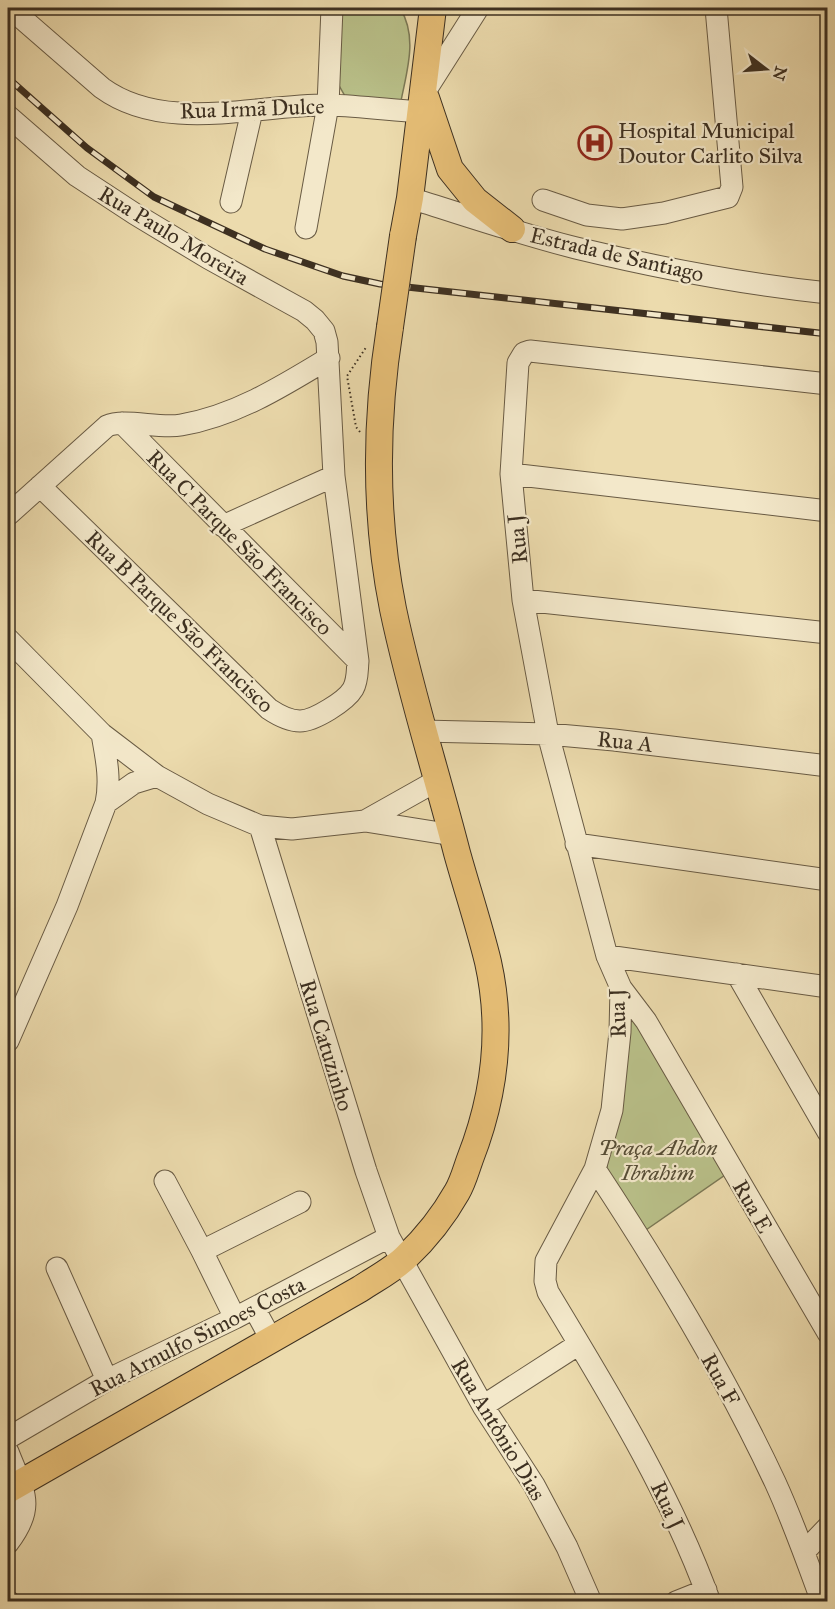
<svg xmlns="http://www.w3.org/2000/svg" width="835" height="1609" viewBox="0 0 835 1609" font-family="'IM FELL Great Primer',serif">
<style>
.green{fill:#b9c089;stroke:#7b7855;stroke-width:1.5}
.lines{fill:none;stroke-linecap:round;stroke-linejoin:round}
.minor-casing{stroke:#695b44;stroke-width:23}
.major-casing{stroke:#3d3021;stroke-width:28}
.path{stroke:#3d3021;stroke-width:2;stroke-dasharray:1.5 3;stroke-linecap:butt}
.minor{stroke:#f3e8ca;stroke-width:21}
.major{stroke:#e6be76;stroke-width:26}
.rail-casing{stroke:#3d3021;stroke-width:7}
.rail{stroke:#f3e8ca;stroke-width:4.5;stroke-dasharray:14;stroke-linecap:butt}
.major-bridge-casing{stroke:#3d3021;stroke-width:28;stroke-linecap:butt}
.major-bridge{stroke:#e6be76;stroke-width:26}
.labels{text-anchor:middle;stroke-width:4.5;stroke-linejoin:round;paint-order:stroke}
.street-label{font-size:22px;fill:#3d3021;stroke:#f3e8ca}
.poi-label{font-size:22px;fill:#3d3021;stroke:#f3e8ca;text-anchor:start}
.park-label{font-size:22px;font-style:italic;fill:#564d36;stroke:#f3e8ca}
</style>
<rect width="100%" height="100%" fill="#ecdbad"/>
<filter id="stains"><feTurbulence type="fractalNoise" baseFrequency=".00333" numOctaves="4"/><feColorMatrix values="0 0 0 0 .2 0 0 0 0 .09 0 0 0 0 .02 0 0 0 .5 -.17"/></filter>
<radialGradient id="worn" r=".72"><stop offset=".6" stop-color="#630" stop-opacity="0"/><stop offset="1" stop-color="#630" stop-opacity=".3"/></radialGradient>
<path class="green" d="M335,8h65c18,29 7,62 1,93l-56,-5 -8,-14z
M628,1009l97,166 -82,57 -36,-58v-14z"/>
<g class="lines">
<defs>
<path id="minor" d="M10,8l92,80c63,46 155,16 227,17 31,1 61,5 91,7
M424,93l54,-85
M8,116l69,60 58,38 73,44 96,53 11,9 9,11 3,11 7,134 24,185c-1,10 0,19 -5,28 -7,12 -39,32 -53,32 -11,0 -22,-6 -31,-12l-229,-223
M410,198c55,17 110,36 166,50 83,20 167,36 252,45
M543,200l44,15 35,4 42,-6 64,-16 4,-10 -16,-179
M231,202l21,-91
M306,228l22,-123 4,-97
M122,423l236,238
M511,474l317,37
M8,515l99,-89c17,-8 52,3 74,-1 54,-9 102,-39 148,-67
M223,526l111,-50
M523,600l305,33
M8,639l94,95 55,42 51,28 52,22 32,3 73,-8 88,14
M422,731l126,3 66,6 214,26
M106,803l28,-20 23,-7
M365,821l73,-41
M260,826l106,345 23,66 94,169 51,79 33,62 24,55
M576,844l252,36
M607,956l221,31
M737,974l91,158
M621,988l25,33 182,312
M8,1041l59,-135 39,-103c5,-24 0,-46 -4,-69
M595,1169c66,100 129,204 180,313 18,39 32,79 47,120
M165,1181l37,70
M57,1268l50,112
M254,1308l18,33
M235,1318l-33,-67 98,-49
M483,1406l96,-62
M8,1438l99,-58 128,-62 154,-81
M8,1452c15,39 29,53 0,91
M804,1552l24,-25
M8,1601l1,1
M676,1602l30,-12
M710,1602c-40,-111 -102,-210 -162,-310l-3,-11 1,-20 49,-92 17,-59 8,-78 1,-44 -14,-32 -59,-222 -25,-134 -12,-126 7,-111 6,-10 6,-2 298,33"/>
<path id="major" d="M426,98l24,71 25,31 37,29
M403,236l7,-38 23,-190
M8,1490l352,-201c15,-10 33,-19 46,-32 19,-18 38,-42 51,-65 6,-10 9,-22 13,-33 25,-64 33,-130 18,-197 -9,-37 -21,-73 -31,-109 -21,-82 -47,-162 -64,-244 -19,-95 -18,-187 -3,-282"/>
</defs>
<use href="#minor" class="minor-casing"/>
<use href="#major" class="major-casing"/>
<path class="path" d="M360,432l-4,-5 -9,-51 20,-30"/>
<use href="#minor" class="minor"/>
<use href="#major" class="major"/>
<defs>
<path id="rail" d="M8,78l79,70 67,49 111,52 78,27 37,8 448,50"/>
</defs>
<use href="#rail" class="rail-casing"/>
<use href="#rail" class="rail"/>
<defs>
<path id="major-bridge" d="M390,327l13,-91"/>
</defs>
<use href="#major-bridge" class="major-bridge-casing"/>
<use href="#major-bridge" class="major-bridge"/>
</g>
<defs>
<symbol id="hospital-ring" viewBox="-11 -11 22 22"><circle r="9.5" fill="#f3e8ca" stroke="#8f2418" stroke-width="1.5"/><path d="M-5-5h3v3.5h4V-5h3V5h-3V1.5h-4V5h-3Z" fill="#8f2418"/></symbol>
</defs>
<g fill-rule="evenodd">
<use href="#hospital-ring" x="576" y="124" width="38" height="38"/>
</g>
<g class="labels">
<g class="street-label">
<text transform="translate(252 108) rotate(-2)" y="8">Rua Irmã Dulce</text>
<text transform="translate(174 235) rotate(31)" y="8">Rua Paulo Moreira</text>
<text transform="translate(617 254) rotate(13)" y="8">Estrada de Santiago</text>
<text transform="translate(517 539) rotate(-96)" y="8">Rua J</text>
<text transform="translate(240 542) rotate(45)" y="8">Rua C Parque São Francisco</text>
<text transform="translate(180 621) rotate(44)" y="8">Rua B Parque São Francisco</text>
<text transform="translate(625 741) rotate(6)" y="8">Rua A</text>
<text transform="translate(617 1013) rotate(-92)" y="8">Rua J</text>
<text transform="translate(327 1045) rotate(73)" y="8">Rua Catuzinho</text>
<text transform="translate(753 1206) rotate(60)" y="8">Rua E</text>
<text transform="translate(197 1336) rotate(-27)" y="8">Rua Arnulfo Simoes Costa</text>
<text transform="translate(721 1379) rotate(61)" y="8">Rua F</text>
<text transform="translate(499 1429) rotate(59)" y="8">Rua Antônio Dias</text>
<text transform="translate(668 1505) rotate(65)" y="8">Rua J</text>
</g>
<g class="poi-label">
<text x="618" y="138">Hospital Municipal<tspan x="618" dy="25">Doutor Carlito Silva</tspan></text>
</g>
<g class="park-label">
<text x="658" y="1155">Praça Abdon<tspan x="658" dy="25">Ibrahim</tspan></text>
</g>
</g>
<rect width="835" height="1609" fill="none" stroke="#ecdbad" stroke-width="30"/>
<rect x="9" y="9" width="817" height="1591" fill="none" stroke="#3d3021" stroke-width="3"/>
<rect x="15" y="15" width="805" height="1579" fill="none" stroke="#3d3021" stroke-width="1.5"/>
<g transform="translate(766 69) rotate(107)" stroke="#f3e8ca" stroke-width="4.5" paint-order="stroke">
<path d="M0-4.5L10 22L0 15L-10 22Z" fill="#3d3021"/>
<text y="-9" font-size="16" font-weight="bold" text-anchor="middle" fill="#3d3021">N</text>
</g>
<rect width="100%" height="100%" filter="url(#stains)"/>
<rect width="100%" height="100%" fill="url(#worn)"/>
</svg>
